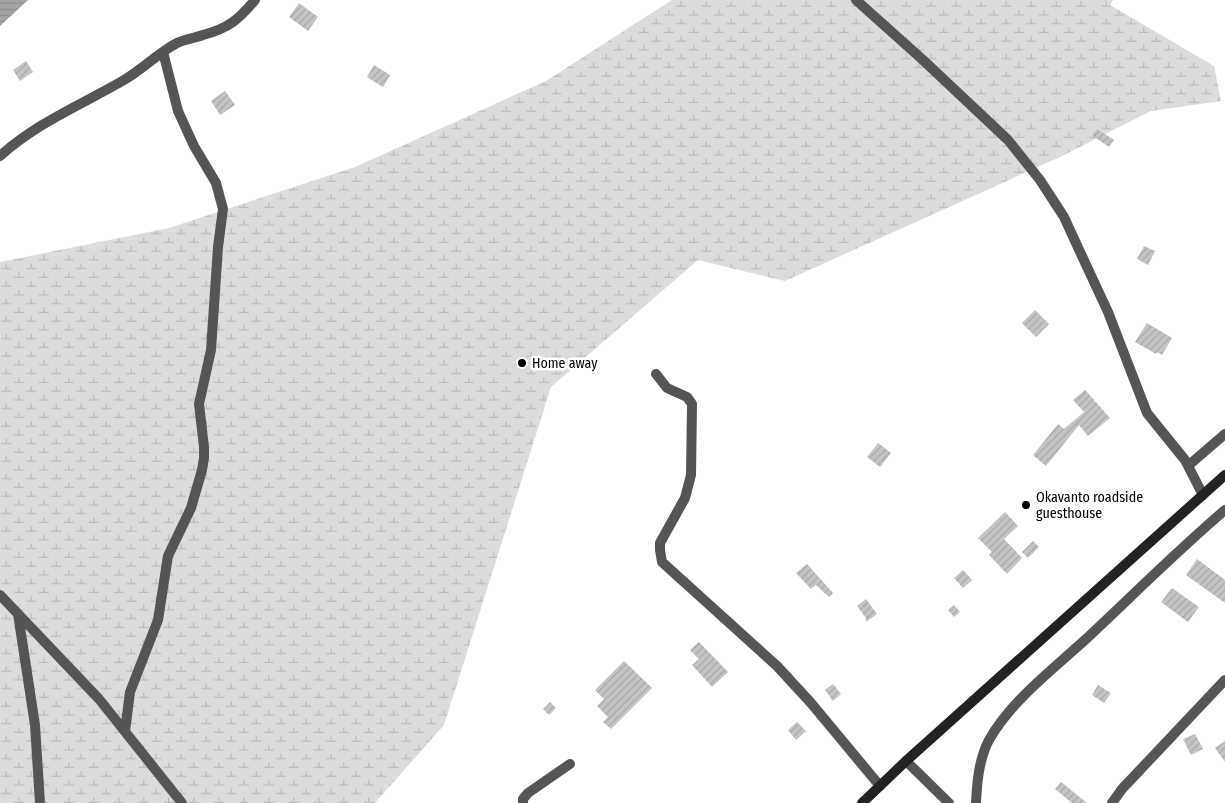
<svg xmlns="http://www.w3.org/2000/svg" width="1225" height="803" viewBox="0 0 1225 803" font-family="'Fira Sans Condensed',sans-serif">
<style>
.wetland{fill:url(#wetland-marsh)}
.water{fill:url(#water-rules)}
.building{fill:url(#building-hatch)}
.lines{fill:none;stroke-linecap:round;stroke-linejoin:round}
.minor{stroke:#555;stroke-width:10}
.secondary{stroke:#222;stroke-width:10}
.poi-dot{fill:#000;stroke:#fff;stroke-width:2}
.labels{text-anchor:middle;stroke-width:5;stroke-linejoin:round;paint-order:stroke}
.poi-label{font-size:14px;fill:#000;stroke:#fff;text-anchor:start}
</style>
<defs>
<pattern id="wetland-marsh" width="20" height="14" patternUnits="userSpaceOnUse" patternTransform="scale(1.25)"><rect width="20" height="14" fill="#dcdcdc"/><path d="M1 5h8M5 5V1M11 12h8M15 12V8" fill="none" stroke="#bbb"/></pattern>
<pattern id="water-rules" width="6" height="5" patternUnits="userSpaceOnUse" patternTransform="scale(1.25)"><rect width="6" height="5" fill="#a3a3a3"/><path d="M0 2.5h6" fill="none" stroke="#8b8b8b"/></pattern>
<pattern id="building-hatch" width="6" height="6" patternUnits="userSpaceOnUse" patternTransform="scale(1.25)"><rect width="6" height="6" fill="#c4c4c4"/><path d="M-1 1l2-2M0 6l6-6M5 7l2-2" fill="none" stroke="#a7a7a7"/></pattern>
</defs>
<rect width="100%" height="100%" fill="#fff"/>
<path class="wetland" d="M672,0h441l-3,5 104,61 7,35 -70,10 -91,46 -275,124 -87,-21 -147,127 -107,338 -69,78h-375v-541l169,-34 186,-61 191,-86z"/>
<path class="water" d="M0,0h28l-28,26z"/>
<path class="building" d="M299,3l19,14 -10,14 -19,-14z
M26,61l7,11 -13,9 -7,-11z
M374,65l16,10 -7,12 -16,-10z
M225,91l10,14 -15,10 -9,-14z
M1097,129l17,11 -5,7 -16,-11z
M1144,246l11,5 -7,14 -11,-6z
M1035,310l14,14 -13,13 -14,-14z
M1147,323l25,15 -10,17 -5,-3 -1,2 -21,-12z
M1085,390l25,28 -22,18 -9,-11 -33,41 -13,-11 25,-31 6,5 20,-17 -11,-12z
M878,443l13,10 -11,14 -13,-10z
M1005,512l13,14 -14,13 18,19 -15,16 -18,-19 3,-3 -14,-14z
M1033,541l6,6 -11,11 -6,-6z
M1197,559l28,21v23l-39,-28z
M807,564l26,29 -4,4 -13,-12 -5,4 -15,-16z
M963,570l9,10 -9,8 -9,-10z
M1172,588l27,19 -11,15 -27,-20z
M866,599l11,15 -11,8v-4l-9,-12z
M954,605l6,7 -6,5 -6,-7z
M699,642l29,30 -16,15 -20,-22 7,-6 -9,-9z
M624,661l28,27 -41,41 -8,-7 5,-5 -11,-11 7,-7 -9,-9z
M833,684l8,10 -8,7 -8,-11z
M1098,685l13,8 -7,10 -12,-8z
M550,702l6,6 -7,7 -6,-6z
M797,722l9,9 -10,9 -8,-10z
M1195,734l8,15 -12,6 -8,-16z
M1225,741v21l-10,-14z
M1061,782l26,21h-15l-17,-14z"/>
<g class="lines">
<path class="minor" d="M856,0l67,60 85,80 32,40 24,37 17,37 27,58 39,101 38,47 18,35
M0,156c38,-34 81,-51 124,-76 19,-11 34,-27 53,-37 8,-4 18,-5 26,-8 26,-7 35,-15 52,-35
M656,374l11,14 20,9 5,7 -1,71 -6,23 -25,45v7l2,12 115,104 34,37 69,83
M1189,465l36,-31
M0,595l99,104 83,104
M18,614l17,111 5,78
M125,731l5,-39 28,-72 10,-64 23,-48 11,-38 2,-12v-11l-5,-43 12,-54 7,-103 5,-38 -7,-26 -22,-37 -16,-35 -15,-59
M906,761l43,42
M523,803v-4l5,-6 42,-29
M976,803c1,-21 3,-44 13,-63 23,-40 63,-70 97,-101 46,-43 91,-88 139,-129
M1112,803l10,-14 103,-109"/>
<path class="secondary" d="M862,803l44,-42 319,-286"/>
</g>
<g class="poi-dot">
<circle cx="522" cy="363" r="5"/>
<circle cx="1026" cy="505" r="5"/>
</g>
<g class="labels">
<g class="poi-label">
<text x="532" y="368">Home away</text>
<text x="1036" y="502">Okavanto roadside<tspan x="1036" dy="16">guesthouse</tspan></text>
</g>
</g>
</svg>
